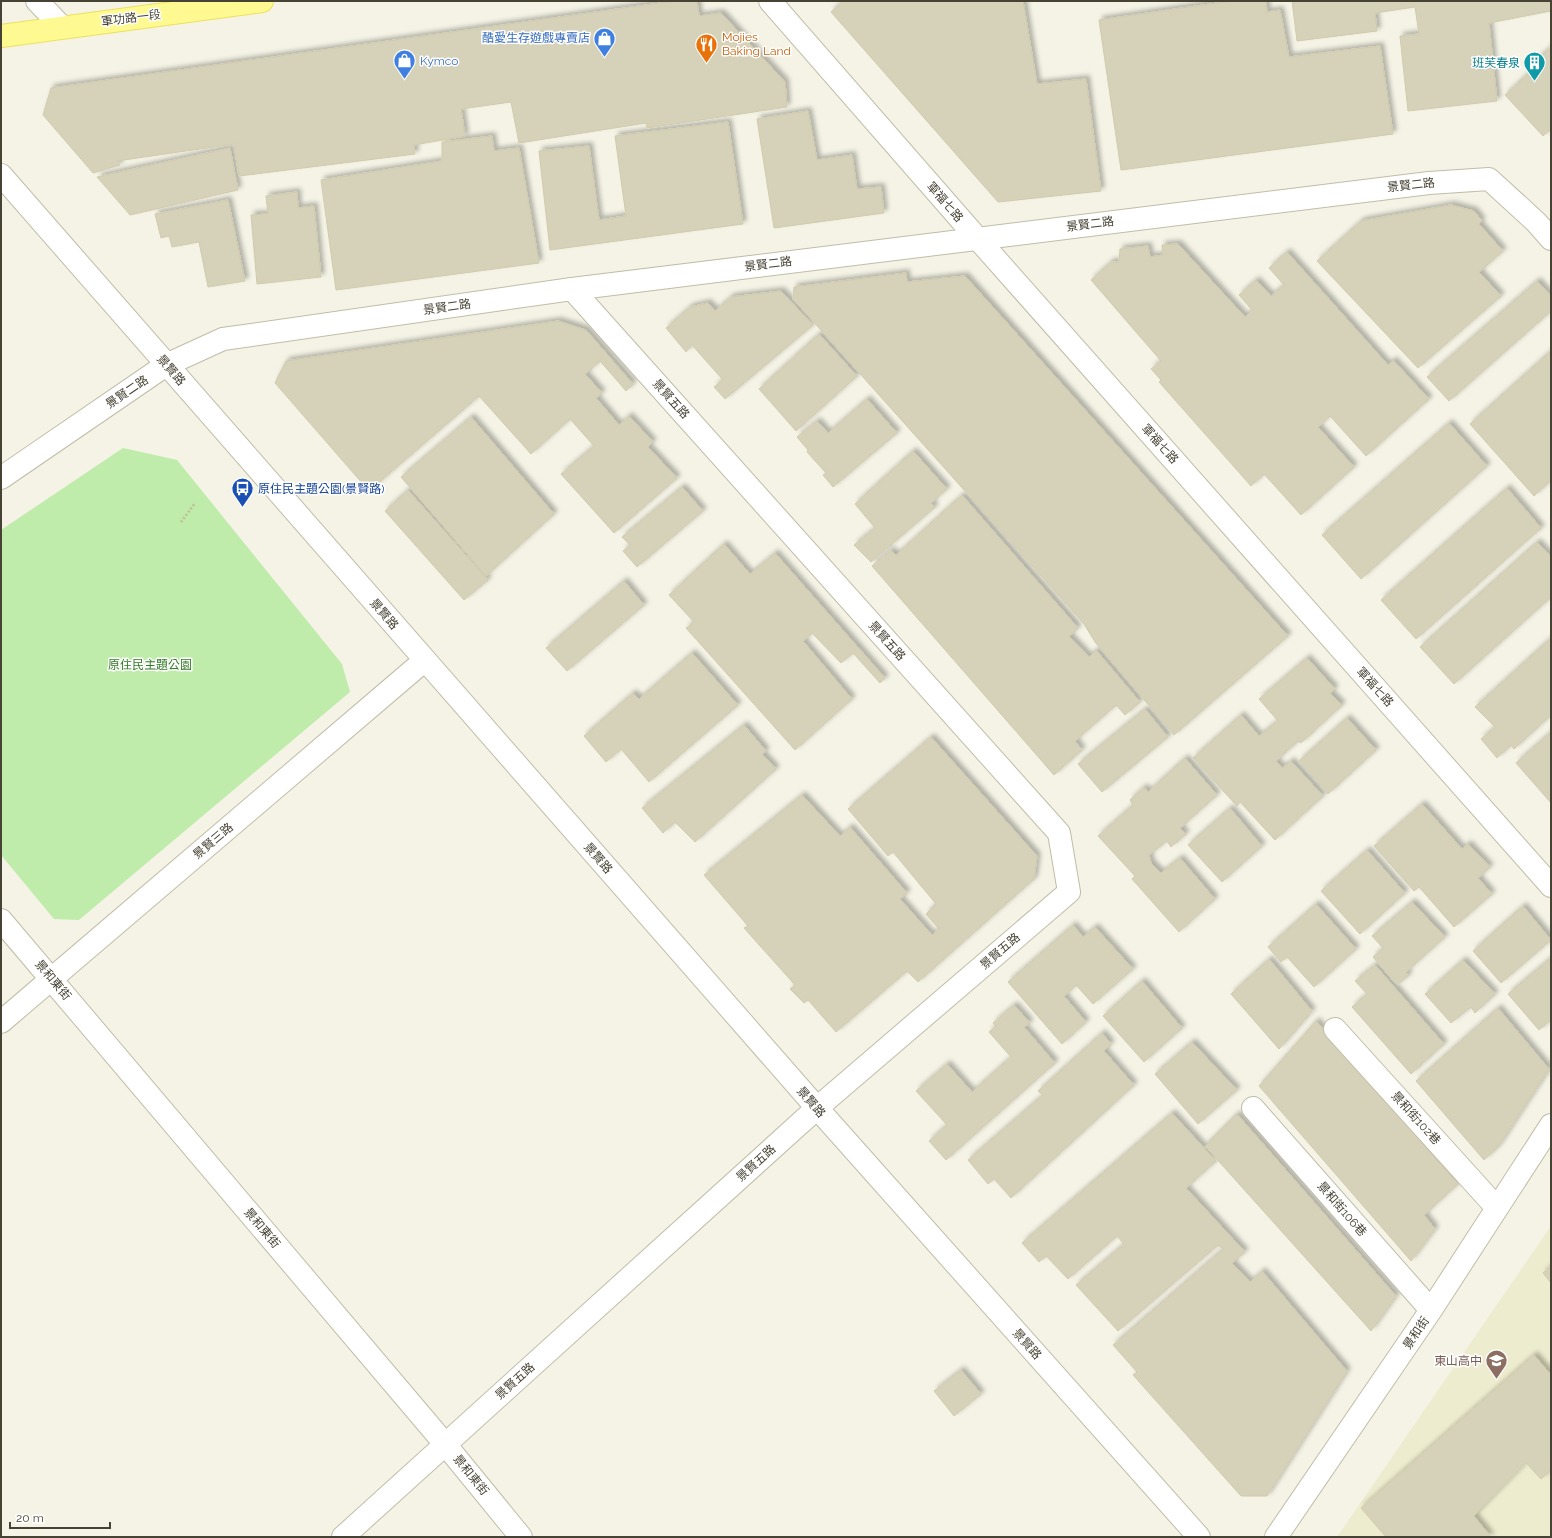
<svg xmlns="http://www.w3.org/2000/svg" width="1552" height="1538" viewBox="0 0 1552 1538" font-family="Raleway,'Noto Sans TC',sans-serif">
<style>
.education{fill:#eeecce}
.green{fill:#bfebab}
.building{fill:#d6d1b9;stroke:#d1cbac;filter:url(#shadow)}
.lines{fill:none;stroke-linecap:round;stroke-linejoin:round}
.minor-casing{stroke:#c0bda7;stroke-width:24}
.major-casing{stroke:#ece15b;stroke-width:24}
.path{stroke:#c2bd97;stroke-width:2.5;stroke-dasharray:2 2;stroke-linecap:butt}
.minor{stroke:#fff;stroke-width:22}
.major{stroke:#fff992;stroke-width:22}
.labels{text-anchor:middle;stroke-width:3;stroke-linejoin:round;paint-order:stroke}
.street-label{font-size:12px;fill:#464334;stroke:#fff}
.food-label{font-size:12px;fill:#c56008;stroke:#fff;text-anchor:start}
.shop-label{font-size:12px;fill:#366cbe;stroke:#fff;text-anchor:end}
.culture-label{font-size:12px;fill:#0d838f;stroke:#fff;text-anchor:end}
.transit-label{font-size:12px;fill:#164399;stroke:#fff;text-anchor:start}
.park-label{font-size:12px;fill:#317c23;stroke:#fff}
.education-label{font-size:12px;fill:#785e54;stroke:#fff;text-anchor:end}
</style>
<defs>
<filter id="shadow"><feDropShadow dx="3.5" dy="-3.5" stdDeviation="2" flood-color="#0004"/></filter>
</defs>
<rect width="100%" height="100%" fill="#f4f3e5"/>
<path class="education" d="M1551,1226v311h-214z"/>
<path class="green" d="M123,448l54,12 165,204 8,28 -271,228 -25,-1 -53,-64v-325z"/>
<path class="building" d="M675,1h22l2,15 22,-3 64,69 2,25 -140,21 -1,-5 -127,20 -8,-41 -50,7 4,27 -51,9 1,9 -176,22 -5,-32 -117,17 3,4 -27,8 -50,-58 8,-27z
M843,1h180l14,83 49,-5 15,112 -103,11 -167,-190z
M1231,1h35l1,11 13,-2 9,47 91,-11 13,88 -272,36 -22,-150z
M1292,1h259v10l-62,12 8,78 -89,10 -8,-75 19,-2 -4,-27 -40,6 2,18 -80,10z
M1551,47v82l-8,7 -38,-41 26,-24 -3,-4z
M808,111l9,49 35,-5 5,34 24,-2 3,26 -110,15 -17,-109z
M728,122l15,102 -193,26 -11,-99 50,-5 10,74 27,-4 -11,-80z
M492,136l2,15 25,-3 20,115 -203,27 -15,-110 121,-19v-19z
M230,148l8,42 -108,25 -33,-38z
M297,192l1,16 16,-2 7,71 -64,7 -6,-69 17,-1 -2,-18z
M228,200l17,81 -37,6 -9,-45 -27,5 -3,-11 -8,2 -6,-24z
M1451,205l23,6 8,10 -3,3 24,27 -24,21 22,24 -83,72 -101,-107 44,-40z
M1178,244l67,73 7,-7 -13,-15 17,-15 15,16 13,-11 -15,-17 18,-16 101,113 5,-5 36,39 -63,57 -36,-40 -12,11 36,40 -53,48 -37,-41 -13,12 -92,-104 2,-2 -10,-11 10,-8 -70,-81 20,-18h8l1,-13 28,-3 2,11 13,-2 -1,-10z
M906,273l1,9 58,-6 323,360 -114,99 -79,-93 -11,-18 -291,-325 1,-12z
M1537,281l14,15v15l-102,90 -22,-24z
M781,291l32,34 -88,74 -11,-12 9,-7 -31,-35 -6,7 -20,-24 24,-21 18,-4 7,8 16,-14z
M558,321l28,9 47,54 -7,7 -26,-30 -15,13 17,19 -6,5 23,27 10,-9 24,26 -5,5 29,31 -63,55 -53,-59 33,-28 -24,-27 -39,35 -52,-58 -110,95 -94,-108 11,-22z
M819,334l38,42 -61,55 -37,-42z
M1551,351v129l-17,16 -64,-72z
M867,399l30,34 -64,54 -10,-12 3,-2 -19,-21 1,-2 -11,-13 20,-16 11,12z
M471,417l83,97 -68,62 -85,-99z
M1449,423l38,43 -126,113 -39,-44z
M913,451l34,38 -16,14 4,4 -64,55 -17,-17 21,-17 -20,-24z
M682,487l21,24 -66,56 -14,-16 7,-6 -8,-8z
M1507,488l34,40 -125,111 -35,-39z
M408,490l80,90 -24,20 -79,-89z
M962,495l116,133 -9,8 20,21 7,-7 44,52 -15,13 -9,-10 -41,36 7,9 -28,25 -182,-209 19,-16 5,5z
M1537,542l14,15v40l-97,87 -34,-37z
M724,544l26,30 25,-21 110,125 -5,5 -27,-30 -12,10 -29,-30 -9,8 49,58 -57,51 -109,-122 8,-6 -25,-27z
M624,581l20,24 -77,66 -21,-23z
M1551,638v77l-37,34 -3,-4 -14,13 -16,-19 14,-12 -20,-20z
M692,653l46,52 -89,77 -28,-33 -15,13 -22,-26 49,-43 6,6z
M1307,658l28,31 -5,4 12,12 -41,38 -3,-2 -22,20 6,7 9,-7 32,35 -48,44 -35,-38 -3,4 -44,-48 48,-43 18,21 19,-15 -19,-22z
M1145,709l23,28 -66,55 -24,-28z
M1347,718l29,32 -48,44 -29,-33z
M744,725l22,26 -4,3 14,15 -81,73 -20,-20 -12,11 -21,-25z
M1551,732v71l-35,-40z
M931,737l106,119 -3,23 -116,103 -11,-11 -71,61 -28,-32 -4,3 -14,-14 5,-4 -51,-57 4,-2 -44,-51 98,-80 38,41 10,-9 57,66 -7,6 32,36 7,-6 -13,-15 10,-10 -43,-52 -5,4 -40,-47z
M1185,758l32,37 -37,33 6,6 -15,13 -4,-6 -18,14 2,8 10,10 19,-15 35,41 -36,33 -47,-53 3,-3 -37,-40 35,-31 -3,-5 14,-13 4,5z
M1422,804l40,45 6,-5 22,23 -12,11 14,16 -38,33 -35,-40 -5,4 -40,-45z
M1230,808l32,38 -40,36 -34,-37z
M1367,850l38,43 -45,41 -39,-43z
M1412,902l33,35 -39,35 3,3 -12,10 -24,-28 10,-9 -11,-12z
M1316,904l40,45 -42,38 -27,-30 -6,5 -13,-15z
M1523,906l28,34 -50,43 -28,-32z
M1073,925l10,12 12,-10 38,42 -40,35 -17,-19 -12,11 22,26 -24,22 -54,-62z
M1551,958v62l-12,10 -31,-36z
M1269,959l43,52 -33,38 -48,-55z
M1463,960l32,34 -20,19 -4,-6 -20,16 -26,-29z
M1375,965l69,79 -33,30 -59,-67 15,-13 -12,-13z
M1142,981l40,47 -38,34 -41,-46z
M1014,1005l16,18 -6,4 31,36 -109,97 -17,-19 18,-16 -31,-34 31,-27 25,28 39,-35 -22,-25 7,-6 -3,-3z
M1498,1008l51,61 -51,78 -14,13 -68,-79z
M1316,1021l142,163 -34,31 11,14 -24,32 -152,-175z
M1102,1033l9,11 -7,7 30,34 -123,113 -17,-19 -6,5 -20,-24 75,-65 -5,-4z
M1192,1042l45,48 -39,34 -43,-50z
M1172,1113l44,48 -30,27 59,64 -13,11 18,19 12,-11 85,100 -80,125h-26l-108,-121 4,-3 -24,-27 110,-96 -5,-4 -100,86 -42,-46 48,-41 -7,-8 -49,43 -22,-23 -7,6 -17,-19z
M1237,1114l159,182 -25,35 -166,-185z
M1551,1266v17l-8,-10z
M1534,1355l17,20v95l-10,9 -15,-16 -52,53 17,21h-105l-25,-29z
M961,1370l20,24 -27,22 -20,-25z"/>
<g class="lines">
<defs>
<path id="minor" d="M37,1l25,26
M770,1l207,237 574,648
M1,175l816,933 382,429
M1,478l165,-113 57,-26 349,-50 857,-106 60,-4 47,43 15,17
M1,920l444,524 76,93
M1,1022l424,-362
M1335,1029l162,179
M1253,1108l178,202
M343,1537l474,-429 252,-216 -10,-59 -487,-544
M1276,1537l155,-227 120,-185"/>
<path id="major" d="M1,36l261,-35"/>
</defs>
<use href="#minor" class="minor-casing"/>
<use href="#major" class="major-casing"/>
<path class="path" d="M181,522l14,-19"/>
<use href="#minor" class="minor"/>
<use href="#major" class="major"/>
</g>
<defs>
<symbol id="shop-pin" viewBox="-11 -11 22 30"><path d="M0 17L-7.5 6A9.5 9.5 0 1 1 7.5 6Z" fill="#3f7fe0" stroke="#fff"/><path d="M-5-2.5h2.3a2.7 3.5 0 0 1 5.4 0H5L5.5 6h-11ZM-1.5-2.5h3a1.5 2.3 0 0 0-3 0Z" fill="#fff"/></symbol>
<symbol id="restaurant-pin" viewBox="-11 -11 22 30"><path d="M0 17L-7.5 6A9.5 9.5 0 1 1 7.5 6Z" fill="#e8710a" stroke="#fff"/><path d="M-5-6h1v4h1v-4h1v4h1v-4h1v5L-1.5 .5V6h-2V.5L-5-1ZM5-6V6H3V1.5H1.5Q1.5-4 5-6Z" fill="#fff"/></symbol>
<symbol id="building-pin" viewBox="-11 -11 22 30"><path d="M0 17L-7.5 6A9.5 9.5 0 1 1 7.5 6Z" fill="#0f9aa8" stroke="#fff"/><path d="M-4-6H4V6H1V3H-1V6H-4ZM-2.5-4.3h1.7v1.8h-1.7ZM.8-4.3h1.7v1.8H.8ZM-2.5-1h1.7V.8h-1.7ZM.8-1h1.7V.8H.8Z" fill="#fff"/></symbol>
<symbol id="bus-pin" viewBox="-11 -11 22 30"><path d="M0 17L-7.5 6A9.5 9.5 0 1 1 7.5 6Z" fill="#1a4fb4" stroke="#fff"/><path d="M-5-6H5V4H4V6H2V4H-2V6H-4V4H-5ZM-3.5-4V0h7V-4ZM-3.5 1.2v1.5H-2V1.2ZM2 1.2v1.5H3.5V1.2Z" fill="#fff"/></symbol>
<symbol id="school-pin" viewBox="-11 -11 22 30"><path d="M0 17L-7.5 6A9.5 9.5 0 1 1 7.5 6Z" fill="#8d6e63" stroke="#fff"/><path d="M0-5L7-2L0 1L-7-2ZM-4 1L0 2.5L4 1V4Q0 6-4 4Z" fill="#fff"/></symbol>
</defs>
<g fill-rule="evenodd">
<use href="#shop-pin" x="592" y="26" width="25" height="34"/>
<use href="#restaurant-pin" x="694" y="32" width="25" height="34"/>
<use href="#shop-pin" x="392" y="48" width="25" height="34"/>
<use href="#building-pin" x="1522" y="50" width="25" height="34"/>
<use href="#bus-pin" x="230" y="476" width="25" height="34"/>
<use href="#school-pin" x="1484" y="1348" width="25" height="34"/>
</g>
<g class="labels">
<g class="street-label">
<text transform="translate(131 18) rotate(-7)" y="4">軍功路一段</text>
<text transform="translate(1411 185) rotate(-6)" y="4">景賢二路</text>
<text transform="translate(945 202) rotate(49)" y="4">軍福七路</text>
<text transform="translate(1090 224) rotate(-7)" y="4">景賢二路</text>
<text transform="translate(768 264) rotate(-7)" y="4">景賢二路</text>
<text transform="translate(447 307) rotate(-8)" y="4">景賢二路</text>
<text transform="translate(171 370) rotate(49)" y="4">景賢路</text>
<text transform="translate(127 392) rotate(-34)" y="4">景賢二路</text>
<text transform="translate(671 399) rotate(48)" y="4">景賢五路</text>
<text transform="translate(1160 444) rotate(48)" y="4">軍福七路</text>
<text transform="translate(384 614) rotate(49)" y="4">景賢路</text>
<text transform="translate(887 641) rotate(48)" y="4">景賢五路</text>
<text transform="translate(1375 687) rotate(48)" y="4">軍福七路</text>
<text transform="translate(213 841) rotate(-40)" y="4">景賢三路</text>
<text transform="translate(598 858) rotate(49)" y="4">景賢路</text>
<text transform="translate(1000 951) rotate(-41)" y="4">景賢五路</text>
<text transform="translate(53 980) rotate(50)" y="4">景和東街</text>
<text transform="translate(811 1102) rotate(49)" y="4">景賢路</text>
<text transform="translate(1416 1118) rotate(48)" y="4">景和街102巷</text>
<text transform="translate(756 1163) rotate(-42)" y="4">景賢五路</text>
<text transform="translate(1342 1209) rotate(49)" y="4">景和街106巷</text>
<text transform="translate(262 1228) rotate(50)" y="4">景和東街</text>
<text transform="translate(1416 1333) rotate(-56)" y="4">景和街</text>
<text transform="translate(1027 1344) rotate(48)" y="4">景賢路</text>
<text transform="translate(515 1381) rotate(-42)" y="4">景賢五路</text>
<text transform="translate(471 1475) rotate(51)" y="4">景和東街</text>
</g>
<g class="food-label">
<text x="722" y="41">Mojies<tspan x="722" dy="14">Baking Land</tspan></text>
</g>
<g class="shop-label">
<text x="590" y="42">酷愛生存遊戲專賣店</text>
<text x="420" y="65" text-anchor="start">Kymco</text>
</g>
<g class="culture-label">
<text x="1520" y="67">班芙春泉</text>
</g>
<g class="transit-label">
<text x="258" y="493">原住民主題公園(景賢路)</text>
</g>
<g class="park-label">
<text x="150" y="669">原住民主題公園</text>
</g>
<g class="education-label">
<text x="1482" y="1365">東山高中</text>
</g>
</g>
<rect width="1552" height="1538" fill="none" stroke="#464334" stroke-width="4"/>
<path d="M10 1522v6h100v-6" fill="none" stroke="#464334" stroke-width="2"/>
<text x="16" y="1522" font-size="12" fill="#464334" stroke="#ffffff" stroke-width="3" paint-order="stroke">20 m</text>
</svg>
